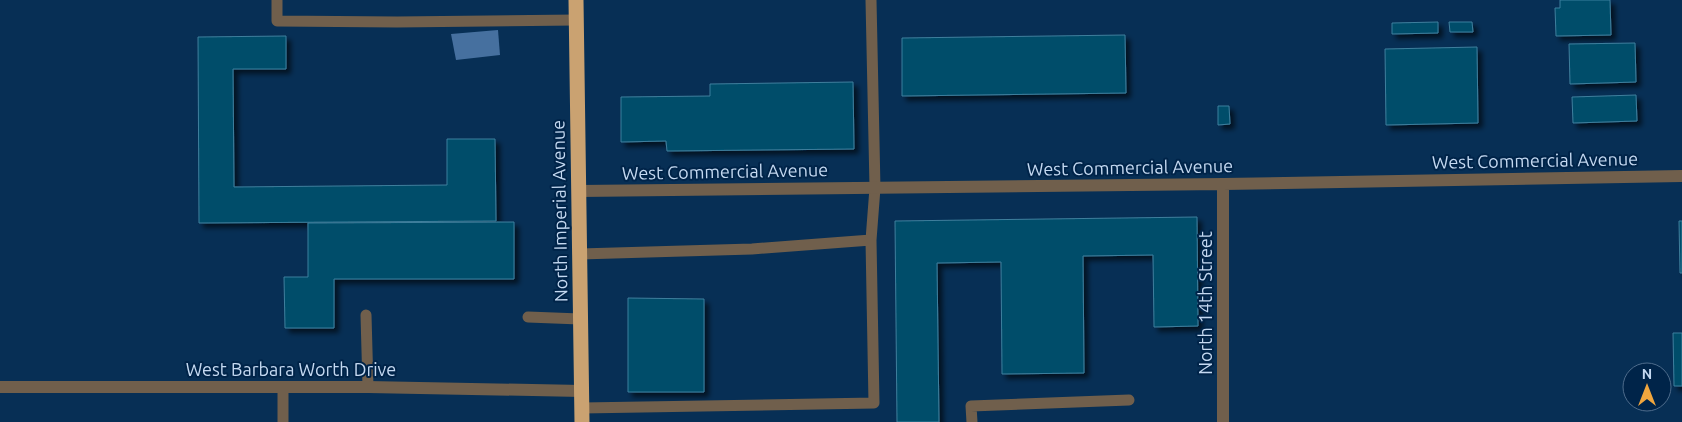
<svg xmlns="http://www.w3.org/2000/svg" width="1682" height="422" viewBox="0 0 1682 422" font-family="Ubuntu,sans-serif">
<style>
.water{fill:#46709f}
.building{fill:#014e6b;stroke:#3f7f9d;filter:url(#shadow)}
.lines{fill:none;stroke-linecap:round;stroke-linejoin:round}
.lane{stroke:#705f4c;stroke-width:11}
.street{stroke:#705f4c;stroke-width:12}
.highway{stroke:#caa271;stroke-width:15}
.labels{text-anchor:middle;stroke-width:4;stroke-linejoin:round;paint-order:stroke}
.street-label{font-size:18px;fill:#c4d9f1;stroke:#002449}
</style>
<defs>
<filter id="shadow"><feDropShadow dx="4.5" dy="4.5" stdDeviation="2.5" flood-color="#0009"/></filter>
</defs>
<rect width="100%" height="100%" fill="#072f55"/>
<path class="water" d="M498,30l2,25 -44,5 -5,-26z"/>
<path class="building" d="M1560,0h50l1,35 -55,1 -1,-28h5z
M1438,22v11l-46,1v-11z
M1449,22h23l1,10h-23z
M1125,35l1,58 -224,3v-58z
M286,36v33h-53l1,118 213,-2v-46h48l1,82 -297,2 -1,-186z
M1635,43l1,39 -66,2 -1,-40z
M1477,47l1,76 -92,2 -1,-76z
M853,82l1,67 -187,2 -1,-10 -45,1v-45l89,-1v-12z
M1636,95l1,26 -64,2 -1,-26z
M1218,106h11l1,18 -12,1z
M1197,217l1,109 -44,1 -1,-72 -70,1 1,117 -82,1 -1,-112 -64,1 2,159h-42l-2,-201z
M1679,221h3v52h-2z
M514,222v57h-180v49h-49l-1,-51h24v-54z
M628,298l76,1v93h-76z
M1673,333h9v53h-8z"/>
<g class="lines">
<path class="lane" d="M277,0v21l120,1 179,-2
M580,254l172,-5 119,-9
M366,315l2,72
M528,317l52,2
M283,387v35
M582,408l292,-5 -3,-163 4,-52 -4,-188
M972,422l-1,-16 158,-6"/>
<path class="street" d="M1223,184v238
M579,191l644,-7 459,-8
M0,387h368l214,4"/>
<path class="highway" d="M576,0l6,422"/>
</g>
<g class="labels">
<g class="street-label">
<text transform="translate(1535 161) rotate(-1)" y="6">West Commercial Avenue</text>
<text transform="translate(1130 168) rotate(-1)" y="6">West Commercial Avenue</text>
<text transform="translate(725 172) rotate(-1)" y="6">West Commercial Avenue</text>
<text transform="translate(560 211) rotate(-91)" y="6">North Imperial Avenue</text>
<text transform="translate(1206 303) rotate(-90)" y="6">North 14th Street</text>
<text x="291" y="376">West Barbara Worth Drive</text>
</g>
</g>
<g transform="translate(1647 387)"><circle r="24" fill="#002449" stroke="#4e6c8c"/>
<path d="M0-4L9 19L0 12L-9 19Z" fill="#f0a63e"/>
<text y="-8" font-size="14" font-weight="bold" text-anchor="middle" fill="#c4d9f1">N</text>
</g>
</svg>
